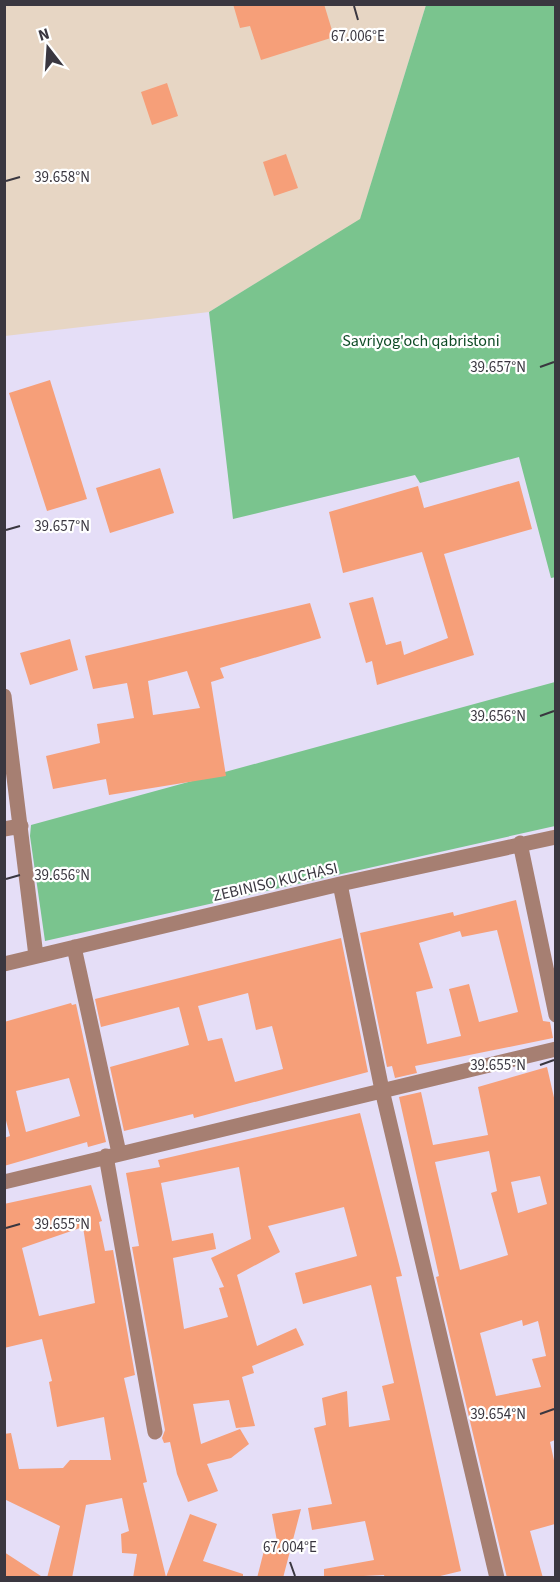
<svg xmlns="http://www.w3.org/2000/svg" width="560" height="1582" viewBox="0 0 560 1582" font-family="'Source Sans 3',sans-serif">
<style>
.education{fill:#e7d6c4}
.green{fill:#7ac48e}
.building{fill:#f69f79;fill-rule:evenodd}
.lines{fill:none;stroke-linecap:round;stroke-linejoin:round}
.minor{stroke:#a67f72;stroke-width:15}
.ticks{fill:none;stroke:#3a3740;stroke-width:2}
.labels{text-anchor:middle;stroke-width:4.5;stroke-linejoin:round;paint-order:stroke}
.park-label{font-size:16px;fill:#0e4b26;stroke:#fff}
.street-label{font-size:16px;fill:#3a3740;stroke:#fff}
.ticks-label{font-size:15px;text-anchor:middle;fill:#3a3740;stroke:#fff;stroke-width:4.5;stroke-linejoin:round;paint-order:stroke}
</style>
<rect width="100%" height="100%" fill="#e5def7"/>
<path class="education" d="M4,5h422l-66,215 -151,92 -204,24z"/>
<path class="green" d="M426,5h129l1,572 -5,1 -32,-121 -99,26 -5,-8 -182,44 -24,-207 151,-93z
M555,682v144l-510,115 -15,-105 1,-11z"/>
<path class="building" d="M233,4h91l10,33 -73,23 -11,-34 -10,2z
M167,83l11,33 -26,9 -11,-33z
M286,154l12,34 -24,8 -11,-34z
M50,380l37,119 -40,12 -38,-118z
M160,468l14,45 -64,20 -14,-45z
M519,481l13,48 -88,25 30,101 -97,30 -5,-24 -6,2 -17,-60 24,-6 13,48 15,-4 3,14 44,-17 -26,-86 -79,21 -14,-61 89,-26 6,22z
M310,603l11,35 -101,30 4,10 -13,4 15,94 -117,19 -3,-16 -53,10 -7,-33 54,-13 -3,-19 37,-6 -7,-35 -34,6 -8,-33zM187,671l13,37 -47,7 -5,-34z
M70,639l8,31 -48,15 -10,-32z
M516,900l27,121 7,1 3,16 -138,28 2,7 -22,5 -3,-12 -5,1 -27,-134 93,-21 1,4zM497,930l21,82 -39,10 -10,-38 -20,5 12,47 -34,8 -11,-52 17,-4 -14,-45 41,-12 2,6z
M341,938l27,134 -174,46 -1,-4 -69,17 -14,-64 79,-22 -10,-38 -78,20 -6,-28zM248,993l8,37 16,-4 11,43 -48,13 -13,-44 -14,3 -10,-35z
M71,1003l1,2 4,-1 30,138 -18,5 -1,-5 -83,24v-28l6,-2 -6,-23v-91zM69,1078l11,38 -54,16 -10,-41z
M547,1067l8,35v338l-5,2 5,23v59l-25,7 13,47h-36l-71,-301 3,-1 -40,-179 22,-5 12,53 55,-10 -10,-48zM489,1151l8,40 -6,2 17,62 -48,15 -25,-108zM540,1176l7,28 -29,9 -7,-31zM522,1320l1,6 15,-5 8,35 -14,3 9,28 -45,9 -16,-63z
M360,1113l42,163 -6,1 65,294 -29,7h-47l-1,-3 -60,3v-9l50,-9 -9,-39 -53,9 -4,-22 24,-4 -18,-76 12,-3 -4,-27 25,-7 2,36 41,-7 -8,-34 12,-3 -23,-98 -68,19 -8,-31 62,-17 -13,-49 -76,19 12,26 -43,23 20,71 39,-18 8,17 -52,21 2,7 -12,4 13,49 -19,2 -7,-28 -36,4 8,40 39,-15 9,15 -18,14 -24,6 11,27 -30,11 -11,-28 -7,-32 -6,1 -2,-5 3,-8 -33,-183 7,-1 -13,-73 34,-6 -2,-7zM239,1167l12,72 -40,19 13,29 -5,1 9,29 -44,12 -11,-71 43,-9 -3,-16 -41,8 -11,-58z
M91,1185l11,36 -3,1 6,29 8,-1 22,125 -11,3 23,104 -4,1 23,94 24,-63 27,10 -14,37 40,13v4h-110l4,-24 -15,-1 -1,-19 8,-3 -7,-33 -36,7 -14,73h-25l13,-52 -56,-27v-65l7,-1 8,36 44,-1 7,-8h41l-7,-43 -47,10 -8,-45 3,-1 -10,-42 -38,9v-144zM83,1227l12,76 -56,13 -17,-68z
M301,1509l-18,69h-26l10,-39 10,2 -5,-27z
M4,1552l40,26h-40z"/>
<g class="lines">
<path class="minor" d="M4,696l32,260
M4,829l17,-3
M520,843l36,172
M340,884l42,206 115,488
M74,947l45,206
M4,964l336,-80 216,-47
M106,1156l49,276
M4,1182l552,-133"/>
</g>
<path class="ticks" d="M354,6l4,14M6,181l14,-4M540,367l14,-5M6,530l14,-4M540,716l14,-5M6,879l14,-4M540,1065l14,-5M6,1228l14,-4M540,1414l14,-5M290,1562l5,14"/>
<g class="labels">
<g class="park-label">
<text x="421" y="346">Savriyog'och qabristoni</text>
</g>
<g class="street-label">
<text transform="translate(275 881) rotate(-13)" y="6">ZEBINISO KUCHASI</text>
</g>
</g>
<g class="ticks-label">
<text x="358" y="41">67.006°E</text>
<text x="62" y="182">39.658°N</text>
<text x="498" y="372">39.657°N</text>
<text x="62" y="531">39.657°N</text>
<text x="498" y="721">39.656°N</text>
<text x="62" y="880">39.656°N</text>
<text x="498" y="1070">39.655°N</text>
<text x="62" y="1229">39.655°N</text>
<text x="498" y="1419">39.654°N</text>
<text x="290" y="1552">67.004°E</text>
</g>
<rect width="560" height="1582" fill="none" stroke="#3a3740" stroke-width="12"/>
<g transform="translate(48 48) rotate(343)" stroke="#ffffff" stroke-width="4.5" paint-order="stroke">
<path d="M0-4.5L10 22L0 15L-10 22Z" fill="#3a3740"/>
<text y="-9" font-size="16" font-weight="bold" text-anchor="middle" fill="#3a3740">N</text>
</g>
</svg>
